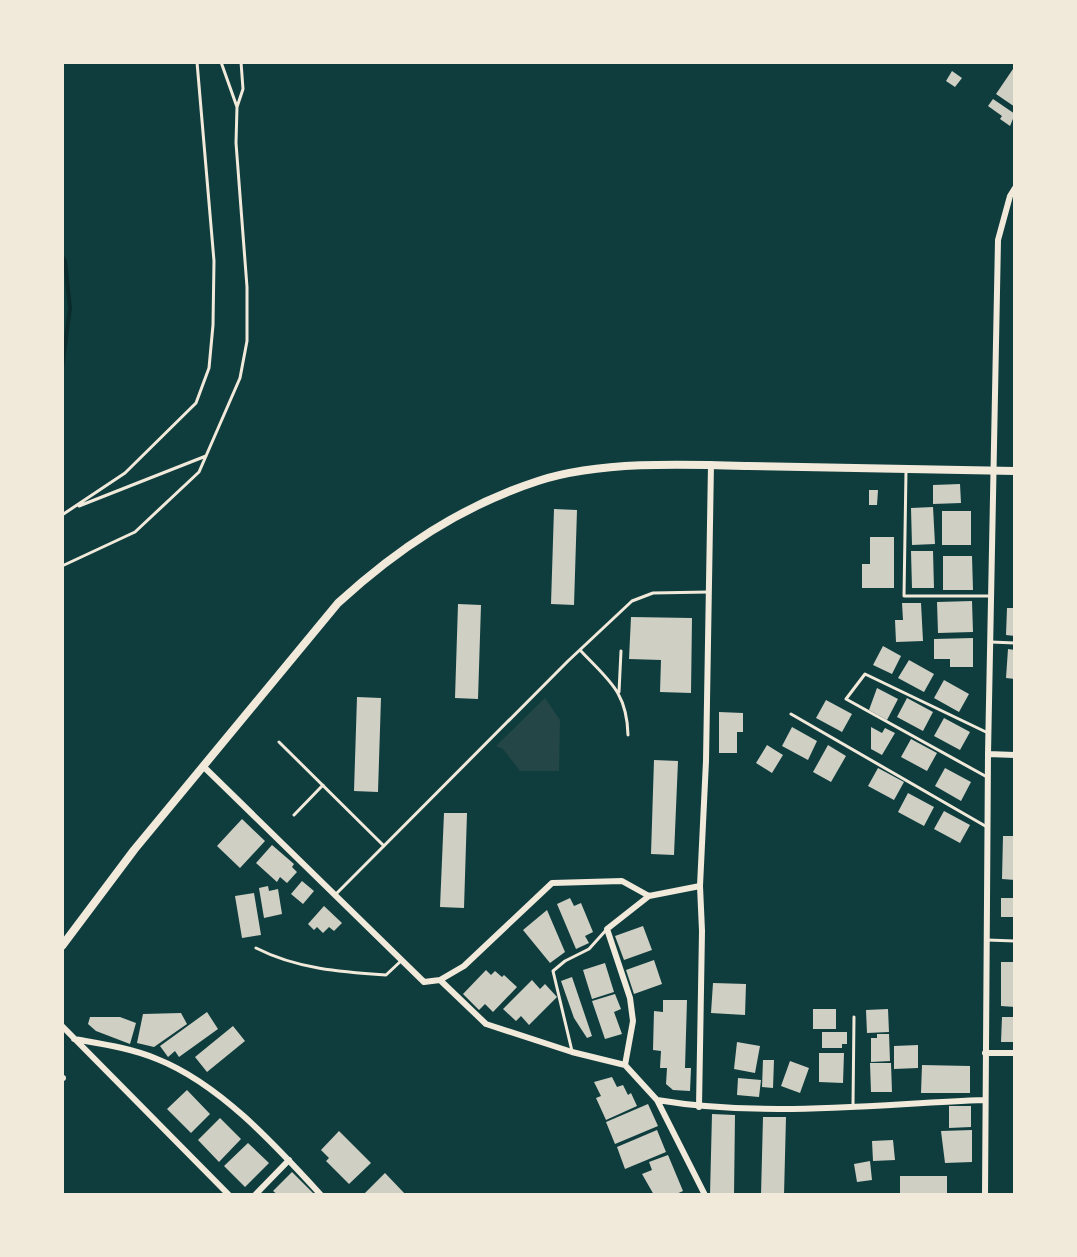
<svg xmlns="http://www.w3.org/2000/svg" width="1077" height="1257" viewBox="0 0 1077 1257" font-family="'Archivo Narrow',sans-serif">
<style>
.green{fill:#244646}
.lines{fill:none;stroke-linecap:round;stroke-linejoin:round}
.stream{stroke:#0a2a2b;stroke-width:4}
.building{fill:#cfcfc3}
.path{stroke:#f1e9da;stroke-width:3}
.service{stroke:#f1e9da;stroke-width:3}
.minor{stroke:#f1e9da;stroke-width:6}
.tertiary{stroke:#f1e9da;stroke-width:8}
</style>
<rect width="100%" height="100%" fill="#0f3d3e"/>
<path class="green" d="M545,698l15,22 -1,51h-39l-17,-22 -7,-3z"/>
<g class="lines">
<path class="stream" d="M62,256l3,5 5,47 -8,60"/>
</g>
<path class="building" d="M1015,66v41l-19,-13z
M952,71l10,7 -7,9 -9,-6z
M993,99l22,15 -5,12 -10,-7 2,-3 -14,-10z
M960,484l1,19 -28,1v-19z
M869,490h9l-1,15h-8z
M933,507l2,37 -23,1 -1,-37z
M554,509l23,1 -3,95 -23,-1z
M942,511h29v34h-29z
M870,537h24v51h-32v-24h8z
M911,551h22l1,37h-22z
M943,556h29l1,34h-30z
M972,601l1,31 -35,1 -1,-31z
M902,603h19l2,38 -27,1 -1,-22h8z
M458,604l23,1 -3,94 -23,-1z
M1007,608h8v28l-9,-1z
M631,617l61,1 -1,75 -31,-1 1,-32 -32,-1z
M973,638v29h-23v-8h-16v-20z
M883,646l18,10 -9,18 -19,-9z
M1008,649l7,1v29l-9,-1z
M909,660l25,14 -10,18 -26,-14z
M944,680l25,14 -10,18 -25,-14z
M877,688l21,11 -11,21 -18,-10z
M357,697l24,1 -3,94 -24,-1z
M907,698l26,14 -10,19 -26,-14z
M826,700l26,14 -10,18 -26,-14z
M719,712l24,1v19h-6v21h-18z
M944,718l26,14 -10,18 -26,-14z
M792,727l25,14 -9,19 -26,-14z
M871,727l11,6 3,-5 10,5 -13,22 -11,-6z
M911,739l26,14 -10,18 -26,-14z
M767,745l16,10 -11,18 -16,-10z
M828,745l18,11 -15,26 -18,-10z
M654,760l24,1 -4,94 -23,-1z
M878,768l26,14 -10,18 -26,-14z
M945,768l26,14 -10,19 -26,-15z
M908,793l26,14 -10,19 -26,-14z
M944,811l26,14 -10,18 -26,-14z
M444,813h23l-3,95 -24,-1z
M242,819l23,22 -25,27 -23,-22z
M1003,836h12v44l-13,-1z
M272,845l22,19 -2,3 5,5 -10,11 -7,-6 -3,5 -21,-19z
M302,881l12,10 -11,13 -12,-10z
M268,886l1,5 9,-2 4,25 -18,4 -5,-30z
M254,893l7,42 -19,3 -7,-42z
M570,898l4,8 7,-3 12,29 -8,4 4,7 -13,6 -19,-45z
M1001,898h14v19h-14z
M324,906l18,17 -8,8 -5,-4 -6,6 -6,-6 -3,3 -6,-6z
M547,910l18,42 -15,11 -27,-33z
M643,926l9,24 -28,10 -9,-24z
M654,960l8,24 -28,10 -8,-24z
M1001,962h14v45l-14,-1z
M605,963l9,29 -22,7 -9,-29z
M486,970l5,5 4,-4 7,6 2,-2 13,12 -24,25 -8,-8 -6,6 -16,-16z
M572,977l20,59 -5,2 -13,-20 -13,-37z
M532,980l8,9 5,-5 12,13 -28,28 -8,-9 -5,5 -13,-12z
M713,983l33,1 -1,31 -34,-2z
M615,994l6,15 -7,3 8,22 -17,5 -13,-38z
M663,1000h24l-2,68h6l-1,23 -17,-1 -7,-6 1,-16h-7l1,-17 -8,-1 1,-39 9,1z
M813,1009h23v20h-23z
M888,1009l1,23 -22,1 -1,-23z
M207,1012l11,17 -39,28 -4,-6 -7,6 -8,-11z
M181,1013l6,11 -33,23 -17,-4 6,-29z
M90,1017h30l16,6 -6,21 -34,-13 -8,-7z
M1002,1017h13v25h-14z
M233,1026l12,15 -38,31 -12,-15z
M822,1032h25v12h-5v4h-20z
M877,1034h12l1,27 -19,1v-24h6z
M737,1042l23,4 -5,27 -21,-4z
M918,1045v23l-24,1v-23z
M819,1053h25l-1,30 -24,-1z
M763,1060h11l-1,28 -11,-1z
M790,1061l19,7 -9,25 -19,-7z
M870,1063h21l1,29h-21z
M922,1065l48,1v27h-49z
M612,1077l5,10 6,-2 5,10 3,-2 6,13 -31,14 -10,-22 5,-2 -7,-14z
M738,1078l23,2 -2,17 -22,-2z
M187,1090l23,24 -19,19 -24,-24z
M648,1104l10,22 -43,18 -9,-22z
M949,1106h22v21l-22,1z
M712,1114l23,1 -1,80h-24z
M763,1117h23l-2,78h-23z
M220,1118l21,21 -22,23 -21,-22z
M657,1130l9,22 -41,17 -8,-22z
M972,1130v32l-27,1 -4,-32z
M339,1131l32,32 -22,21 -23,-23 3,-3 -8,-8z
M893,1140l2,20 -22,1 -1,-20z
M248,1143l21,20 -24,24 -21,-21z
M668,1155l15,36 -9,4h-20l-12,-21 10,-4 -3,-8z
M870,1161l2,19 -15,2 -3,-18z
M292,1172l23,23h-37l-5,-4z
M385,1173l21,22h-43z
M900,1176h47v19h-47z"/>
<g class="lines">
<path class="path" d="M221,62l16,45
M79,506l127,-50
M62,515l63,-42 71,-70 13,-35 4,-43 1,-64 -17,-199
M62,566l73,-34 64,-60 41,-94 7,-37v-54l-11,-144 1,-36 6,-18 -2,-27"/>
<path class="service" d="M906,471l-2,125h87
M991,642l24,1
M580,650c28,30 47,41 48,85
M619,692l2,-41
M791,714l196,113
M986,732l-121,-58 -19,25 141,78
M279,742l105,104
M294,815l29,-30
M335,895l233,-234 64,-60 21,-8 55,-1
M987,940l28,1
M256,948c41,21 85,24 130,27l16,-15
M572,1051l-19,-80 12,-10 24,-12 18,-20
M853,1105l1,-88"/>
<path class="minor" d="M988,754l27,1
M204,767l220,215 16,-2 46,44 86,28 53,13 32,35
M440,980l24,-14 88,-83 70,-2 27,15 51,-10 6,-125 5,-297
M62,1026l167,169
M74,1039c28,5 57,9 83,20 63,25 119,87 164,136
M985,1053h30
M625,1065l8,-44 -3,-23 -23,-69 42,-33
M62,1078h1
M699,1107l3,-176 -2,-45
M255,1195l34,-35
M705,1195l-48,-95c107,18 219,4 327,0
M985,1195l3,-441 10,-514 12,-44 5,-8"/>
<path class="tertiary" d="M62,946l72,-96 204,-247c59,-54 123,-97 200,-122 61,-20 146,-17 210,-15 89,1 178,4 267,5"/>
</g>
<rect width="1077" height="1257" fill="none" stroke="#f1e9da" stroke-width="128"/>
</svg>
